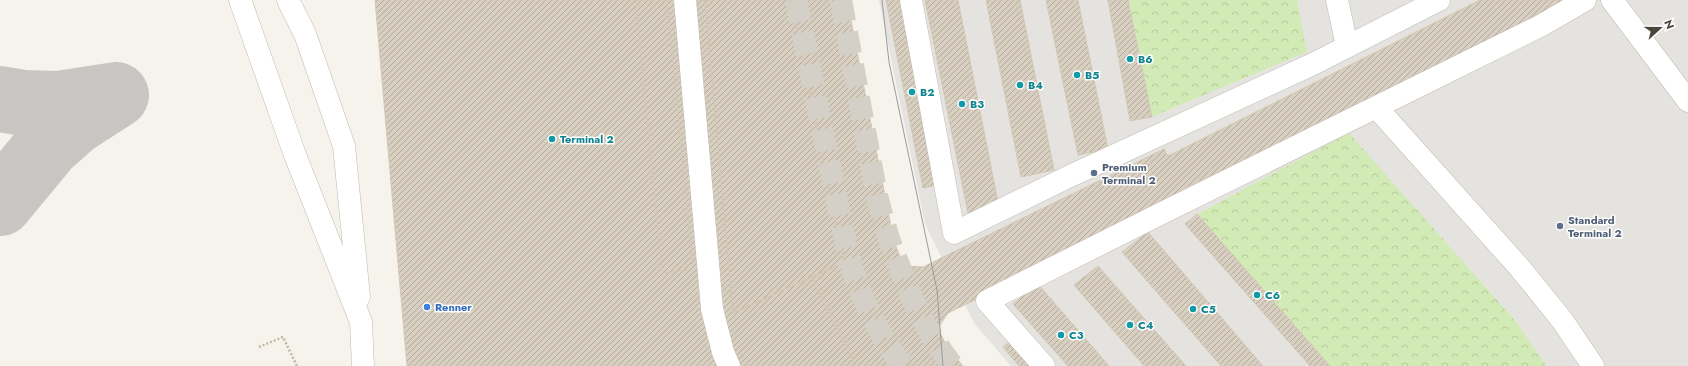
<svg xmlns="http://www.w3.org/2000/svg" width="1688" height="366" viewBox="0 0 1688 366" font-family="Jost,sans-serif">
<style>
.forest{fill:url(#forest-crowns)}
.parking{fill:#e5e3e0}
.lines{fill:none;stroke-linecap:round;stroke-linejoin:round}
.taxiway{stroke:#c8c6c3;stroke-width:66}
.building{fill:url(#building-hatch);stroke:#d3c7b4}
.minor-tunnel{stroke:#d4d0c8;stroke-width:22;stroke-dasharray:22 11;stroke-linecap:butt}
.minor-casing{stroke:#c2bbae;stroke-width:23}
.path{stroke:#c4b79f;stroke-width:2.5;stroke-dasharray:2 2;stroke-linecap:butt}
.minor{stroke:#fff;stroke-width:22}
.tram{stroke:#9a9a9a;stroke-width:1}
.culture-dot{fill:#0f9aa8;stroke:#fff;stroke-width:1.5}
.service-dot{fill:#5c6f8a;stroke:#fff;stroke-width:1.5}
.shop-dot{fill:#3f7fe0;stroke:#fff;stroke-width:1.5}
.labels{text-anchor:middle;stroke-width:3;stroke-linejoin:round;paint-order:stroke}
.culture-label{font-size:11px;font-weight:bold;fill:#0d838f;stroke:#fff;text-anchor:start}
.service-label{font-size:11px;font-weight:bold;fill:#4e5e75;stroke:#fff;text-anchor:start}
.shop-label{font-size:11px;font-weight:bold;fill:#366cbe;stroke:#fff;text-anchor:start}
</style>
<defs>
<pattern id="forest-crowns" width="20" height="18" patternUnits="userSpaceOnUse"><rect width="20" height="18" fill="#d2eab5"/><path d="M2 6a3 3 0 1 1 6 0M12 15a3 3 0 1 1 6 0" fill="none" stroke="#b6ca9c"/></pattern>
<pattern id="building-hatch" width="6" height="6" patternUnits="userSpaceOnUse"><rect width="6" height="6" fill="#d8cfc1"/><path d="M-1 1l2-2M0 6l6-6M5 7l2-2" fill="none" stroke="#b1aa9e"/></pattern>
</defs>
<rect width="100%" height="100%" fill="#f6f3ec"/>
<path class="forest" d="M1128,0h169l11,52 -156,65z
M1349,132l166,188 32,46h-217l-133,-152z"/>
<path class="parking" d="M879,0h249l24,117 155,-65 -10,-52h391v366h-141l-32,-46 -166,-187 -152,81 133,152h-319l-37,-43 -49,-99z"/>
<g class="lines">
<path class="taxiway" d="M0,99l24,4 33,1 59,-9
M0,203l48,-58 26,-23 42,-27"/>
</g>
<path class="building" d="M375,0h330l28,313 78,-36 45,89h-449z
M636,0h31l26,270 -31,3z
M705,0h86l53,263 -111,50z
M791,0h56l47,242 10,24 19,1 241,-118 4,7 312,-156h101l-396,188 4,7 -241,118 -10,15 9,19 16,19h-107l-45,-89 33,-14z
M886,0h15l36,185 -14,3z
M925,0h33l41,207 -31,6z
M986,0h34l34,170 -33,7z
M1046,0h32l30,149 -30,6z
M1108,0h20l24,117 -22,4z
M1197,214l133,152h-20l-125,-142z
M1148,232l115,134h-42l-99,-114z
M1098,266l88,100h-42l-70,-81z
M1038,284l71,82h-41l-55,-62z
M1013,339l24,27h-18l-16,-19z"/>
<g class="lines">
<path class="minor-tunnel" d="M796,0l52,255c12,41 28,76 55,111
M841,0l36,196 12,43 22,57 21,41 21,29"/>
<defs>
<path id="minor" d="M240,0l55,155 66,167 2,44
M288,0l17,34 39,112 15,151
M685,0l27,309 11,43 6,14
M911,0l43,233 114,-56 245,-113 126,-64
M1337,0l10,46
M1612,0l76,101
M1376,107l143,160 43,53 31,46
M1044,366l-57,-65 167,-84 388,-192 43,-25"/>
</defs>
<use href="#minor" class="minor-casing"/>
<path class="path" d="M259,347l24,-10 14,29"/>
<use href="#minor" class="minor"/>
<path class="tram" d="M882,0l7,62 48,228 6,76"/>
</g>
<g class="culture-dot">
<circle cx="1130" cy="59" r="4"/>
<circle cx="1077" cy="75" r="4"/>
<circle cx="1020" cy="85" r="4"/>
<circle cx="912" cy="92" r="4"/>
<circle cx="962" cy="104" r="4"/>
<circle cx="552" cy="139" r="4"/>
<circle cx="1257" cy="295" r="4"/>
<circle cx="1193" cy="309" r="4"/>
<circle cx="1130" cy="325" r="4"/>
<circle cx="1061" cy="335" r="4"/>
</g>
<g class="service-dot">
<circle cx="1094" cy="173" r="4"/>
<circle cx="1560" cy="226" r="4"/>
</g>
<circle class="shop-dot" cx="427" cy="307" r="4"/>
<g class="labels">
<g class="culture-label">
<text x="1138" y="63">B6</text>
<text x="1085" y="79">B5</text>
<text x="1028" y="89">B4</text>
<text x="920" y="96">B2</text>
<text x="970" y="108">B3</text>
<text x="560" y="143">Terminal 2</text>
<text x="1265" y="299">C6</text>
<text x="1201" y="313">C5</text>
<text x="1138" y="329">C4</text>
<text x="1069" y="339">C3</text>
</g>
<g class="service-label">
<text x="1102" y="171">Premium<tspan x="1102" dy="13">Terminal 2</tspan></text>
<text x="1568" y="224">Standard<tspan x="1568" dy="13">Terminal 2</tspan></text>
</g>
<g class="shop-label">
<text x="435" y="311">Renner</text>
</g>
</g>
<g transform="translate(1660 28) rotate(69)" stroke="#ffffff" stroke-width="3" paint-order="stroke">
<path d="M0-3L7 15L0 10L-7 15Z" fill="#4b4439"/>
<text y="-6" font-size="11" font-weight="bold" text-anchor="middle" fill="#4b4439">N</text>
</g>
</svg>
